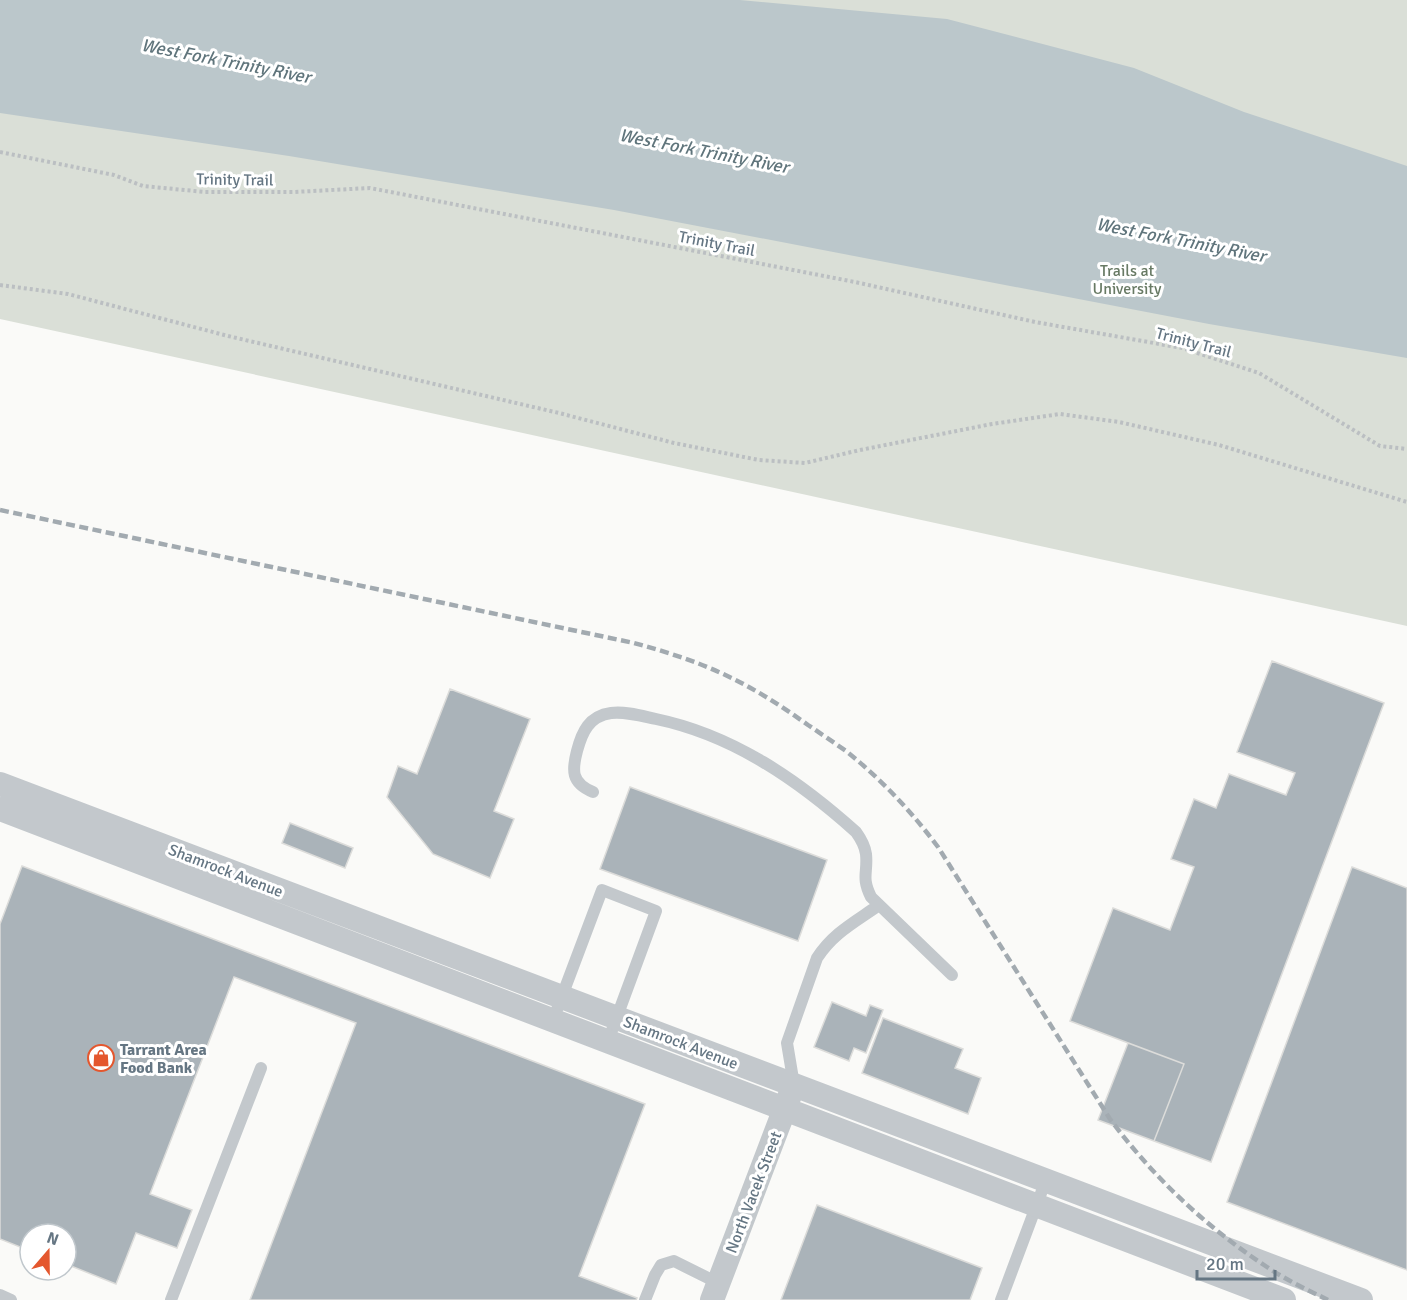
<svg xmlns="http://www.w3.org/2000/svg" width="1407" height="1300" viewBox="0 0 1407 1300" font-family="Signika,sans-serif">
<style>
.green{fill:#dadfd7}
.water{fill:#bbc7cb}
.building{fill:#aab3b9;stroke:#dcdcda;stroke-width:1.5}
.lines{fill:none;stroke-linecap:round;stroke-linejoin:round}
.path{stroke:#bbbfc2;stroke-width:4;stroke-dasharray:3 3;stroke-linecap:butt}
.lane{stroke:#c3c8cc;stroke-width:12}
.street{stroke:#c3c8cc;stroke-width:24}
.rail{stroke:#a2aab0;stroke-width:4.5;stroke-dasharray:9 4.5;stroke-linecap:butt}
.labels{text-anchor:middle;stroke-width:6;stroke-linejoin:round;paint-order:stroke}
.street-label{font-size:16px;fill:#657683;stroke:#fff}
.park-label{font-size:16px;fill:#687a64;stroke:#fff}
.poi-label{font-size:16px;font-weight:bold;fill:#657683;stroke:#fff;text-anchor:start}
.water-label{font-size:18px;font-style:italic;fill:#60757c;stroke:#fff}
</style>
<rect width="100%" height="100%" fill="#fafaf8"/>
<path class="green" d="M0,0h1407v626l-1407,-307z"/>
<path class="water" d="M0,0h740l207,19 187,49 110,44 163,54v192l-198,-34 -595,-114 -325,-54 -289,-43z"/>
<path class="building" d="M1272,661l112,42 -173,459 -57,-21 30,-77 -114,-43 43,-113 57,22 24,-63 -23,-8 23,-60 22,9 13,-34 57,21 9,-22 -58,-21z
M450,689l80,30 -36,92 20,8 -24,59 -57,-24 -46,-57 11,-31 19,8z
M630,787l197,73 -29,81 -198,-72z
M290,823l63,25 -8,20 -63,-25z
M22,866l623,238 -66,172 58,22 -1,2h-386l106,-277 -122,-46 -84,217 42,16 -15,38 -41,-15 -20,51 -50,-20v-30h-36v17l-30,-12v-315z
M1352,867l55,21v382l-180,-68z
M832,1002l34,14 4,-11 13,5 -17,43 -12,-5 -5,13 -35,-14z
M883,1018l80,31 -8,19 26,10 -13,36 -106,-41z
M1128,1043l56,21 -30,77 -56,-21z
M817,1205l165,63 -12,32h-189z"/>
<g class="lines">
<path class="path" d="M0,152l114,23 29,11 62,6h89l76,-4 485,94 180,40 147,26 77,25 121,73 27,3
M0,285l68,9 160,42 331,77 115,30 85,17 46,3 55,-13 132,-26 68,-10 59,8 100,23 188,57"/>
<path class="lane" d="M593,792c-22,-9 -21,-22 -16,-41 5,-19 12,-35 34,-38 14,-2 31,3 45,6 77,16 142,61 200,113 5,7 9,14 10,22 2,19 -5,23 5,43l81,78
M553,1020l49,-130 54,21 -48,130
M794,1085l-7,-42 30,-85c16,-25 38,-36 62,-53
M0,1295l11,5
M171,1300l90,-232
M645,1300l10,-25 6,-10 13,-4 44,22
M1001,1300l45,-120"/>
<path class="street" d="M0,784l1361,516
M0,809l1284,491
M712,1300l78,-205"/>
<path class="rail" d="M0,510l634,133c29,8 59,17 87,30 31,14 59,32 87,52 12,8 25,17 38,26 35,28 65,60 92,96l172,272c44,59 96,108 157,148 19,13 41,23 61,33"/>
</g>
<defs>
<symbol id="shop-ring" viewBox="-11 -11 22 22"><circle r="9.5" fill="#fff" stroke="#e4572e" stroke-width="1.5"/><path d="M-5-2.5h2.3a2.7 3.5 0 0 1 5.4 0H5L5.5 6h-11ZM-1.5-2.5h3a1.5 2.3 0 0 0-3 0Z" fill="#e4572e"/></symbol>
</defs>
<g fill-rule="evenodd">
<use href="#shop-ring" x="86" y="1043" width="30" height="30"/>
</g>
<g class="labels">
<g class="street-label">
<text transform="translate(235 179) rotate(1)" y="6">Trinity Trail</text>
<text transform="translate(717 243) rotate(11)" y="6">Trinity Trail</text>
<text transform="translate(1194 342) rotate(15)" y="6">Trinity Trail</text>
<text transform="translate(226 870) rotate(21)" y="6">Shamrock Avenue</text>
<text transform="translate(681 1042) rotate(21)" y="6">Shamrock Avenue</text>
<text transform="translate(753 1192) rotate(-69)" y="6">North Vacek Street</text>
</g>
<g class="park-label">
<text x="1127" y="276">Trails at<tspan x="1127" dy="18">University</tspan></text>
</g>
<g class="poi-label">
<text x="120" y="1055">Tarrant Area<tspan x="120" dy="18">Food Bank</tspan></text>
</g>
<g class="water-label">
<text transform="translate(226 61) rotate(11)" y="6">West Fork Trinity River</text>
<text transform="translate(704 151) rotate(11)" y="6">West Fork Trinity River</text>
<text transform="translate(1181 240) rotate(11)" y="6">West Fork Trinity River</text>
</g>
</g>
<g transform="translate(48 1252) rotate(20)"><circle r="28" fill="#ffffff" stroke="#c1c8cd" stroke-width="1.5"/>
<path d="M0-4.5L10 22L0 15L-10 22Z" fill="#e4572e"/>
<text y="-9" font-size="16" font-weight="bold" text-anchor="middle" fill="#657683">N</text>
</g>
<path d="M1197 1270v9h78v-9" fill="none" stroke="#657683" stroke-width="3"/>
<text x="1206" y="1270" font-size="18" fill="#657683" stroke="#ffffff" stroke-width="4.5" paint-order="stroke">20 m</text>
</svg>
